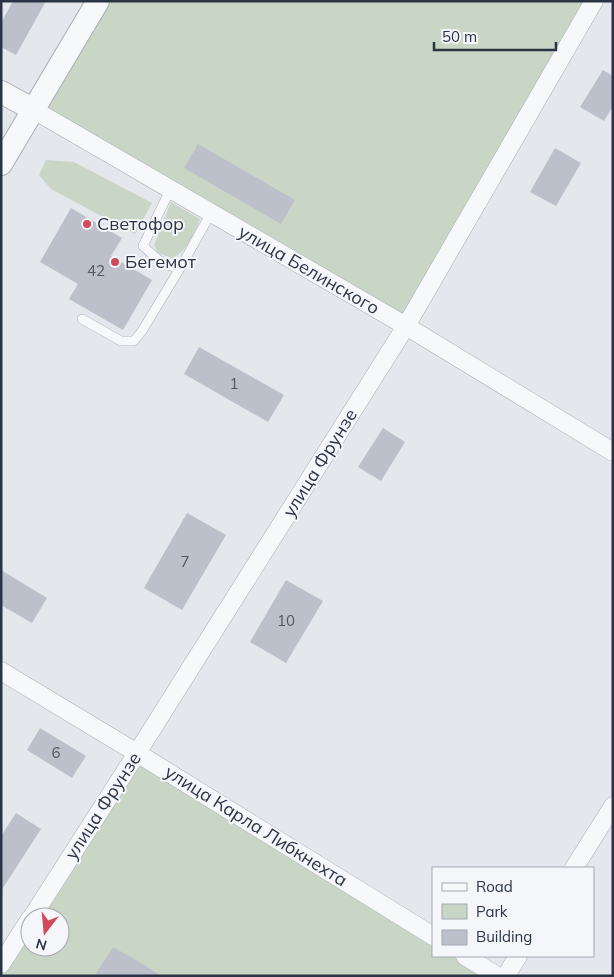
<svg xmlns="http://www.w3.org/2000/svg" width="614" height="977" viewBox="0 0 614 977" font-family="Mulish,sans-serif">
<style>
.green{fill:#c9d6c5}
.building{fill:#bbc0ca}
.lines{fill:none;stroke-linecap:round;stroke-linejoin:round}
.service-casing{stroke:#a9aeb7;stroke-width:10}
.minor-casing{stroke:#a9aeb7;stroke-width:19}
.tertiary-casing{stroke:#a9aeb7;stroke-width:24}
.service{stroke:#f7f8fa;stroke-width:9}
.minor{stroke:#f7f8fa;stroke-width:18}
.tertiary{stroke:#f7f8fa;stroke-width:22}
.poi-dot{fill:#d1495b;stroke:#f4f6f9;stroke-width:2}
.labels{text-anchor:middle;stroke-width:4;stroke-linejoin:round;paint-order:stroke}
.number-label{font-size:15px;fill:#4f5766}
.poi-label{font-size:18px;fill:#2b3445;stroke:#f4f6f9;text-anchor:start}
.street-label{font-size:18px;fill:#2b3445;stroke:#f4f6f9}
</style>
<rect width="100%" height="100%" fill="#e4e7ec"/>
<path class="green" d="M98,1h496l-188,325 -372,-216z
M46,160l28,2 78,41 -17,31 -84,-45 -12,-14z
M171,202l29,17c-6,15 -13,33 -28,39l-14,-5 -4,-8z
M137,753l296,183v20h32l32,20h-335l-49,-29 -19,29h-93v-12l29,-45v28h30v-30h-28z"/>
<path class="building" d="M13,1h33l-30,54 -15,-8v-24z
M603,70l10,6v30l-9,15 -24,-14z
M198,144l97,56 -14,24 -97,-56z
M555,148l26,15 -25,43 -26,-14z
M71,208l51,30 -11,18 41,24 -29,50 -54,-31 9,-15 -38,-22z
M199,347l85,48 -16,27 -84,-48z
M383,428l22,14 -24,39 -23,-14z
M187,513l39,22 -44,75 -38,-22z
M1,570l46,28 -15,25 -31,-18z
M286,580l37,21 -37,62 -36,-21z
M40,728l46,28 -14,22 -45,-28z
M16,813l25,16 -40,62v-55z
M113,947l18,10 31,19h-68z"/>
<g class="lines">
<defs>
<path id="service" d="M170,190l-27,56 18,16 13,5 8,-2 29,-52
M82,319l39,22h13l8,-10 40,-66"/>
<path id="minor" d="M34,110l372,216 207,126
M1,671l136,82 296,183
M574,868l39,-62
M32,917l105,-164 269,-427 188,-325
M465,956l32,20
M1,964l29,-45
M506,976l12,-20"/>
<path id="tertiary" d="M1,92l33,18
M1,164l97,-163"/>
</defs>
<use href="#service" class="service-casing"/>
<use href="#minor" class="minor-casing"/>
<use href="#tertiary" class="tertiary-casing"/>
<use href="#service" class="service"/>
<use href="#minor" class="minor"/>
<use href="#tertiary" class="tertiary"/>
</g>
<g class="poi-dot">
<circle cx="87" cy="224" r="5"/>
<circle cx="115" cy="262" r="5"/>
</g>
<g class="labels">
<g class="number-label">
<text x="96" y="276">42</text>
<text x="234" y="389">1</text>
<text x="185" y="567">7</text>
<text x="286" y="626">10</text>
<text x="56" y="758">6</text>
</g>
<g class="poi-label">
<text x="97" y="230">Светофор</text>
<text x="125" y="268">Бегемот</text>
</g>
<g class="street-label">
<text transform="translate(309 270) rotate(30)" y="6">улица Белинского</text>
<text transform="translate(320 463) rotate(-58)" y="6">улица Фрунзе</text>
<text transform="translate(103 806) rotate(-57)" y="6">улица Фрунзе</text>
<text transform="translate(256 826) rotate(32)" y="6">улица Карла Либкнехта</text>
</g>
</g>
<rect width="614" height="977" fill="none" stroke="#2b3445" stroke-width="5"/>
<rect x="432" y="867" width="162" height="90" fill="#f4f6f9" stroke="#a4a8b1"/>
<rect x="442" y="883" width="25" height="8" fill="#f7f8fa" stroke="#a4a8b1"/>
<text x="476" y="892" font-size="15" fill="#2b3445">Road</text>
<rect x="442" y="904" width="25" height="15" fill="#c9d6c5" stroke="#a4a8b1"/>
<text x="476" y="917" font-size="15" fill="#2b3445">Park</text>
<rect x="442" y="930" width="25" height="15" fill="#bbc0ca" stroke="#a4a8b1"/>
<text x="476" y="942" font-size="15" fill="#2b3445">Building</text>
<g transform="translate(45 932) rotate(196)"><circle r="24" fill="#f4f6f9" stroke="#a4a8b1"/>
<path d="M0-4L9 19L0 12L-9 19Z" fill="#d1495b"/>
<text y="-8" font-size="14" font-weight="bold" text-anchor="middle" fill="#2b3445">N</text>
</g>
<path d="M434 42v8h122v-8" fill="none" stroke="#2b3445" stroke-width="2.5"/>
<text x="442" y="42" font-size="15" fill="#2b3445" stroke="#f4f6f9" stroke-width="4" paint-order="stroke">50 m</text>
</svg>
